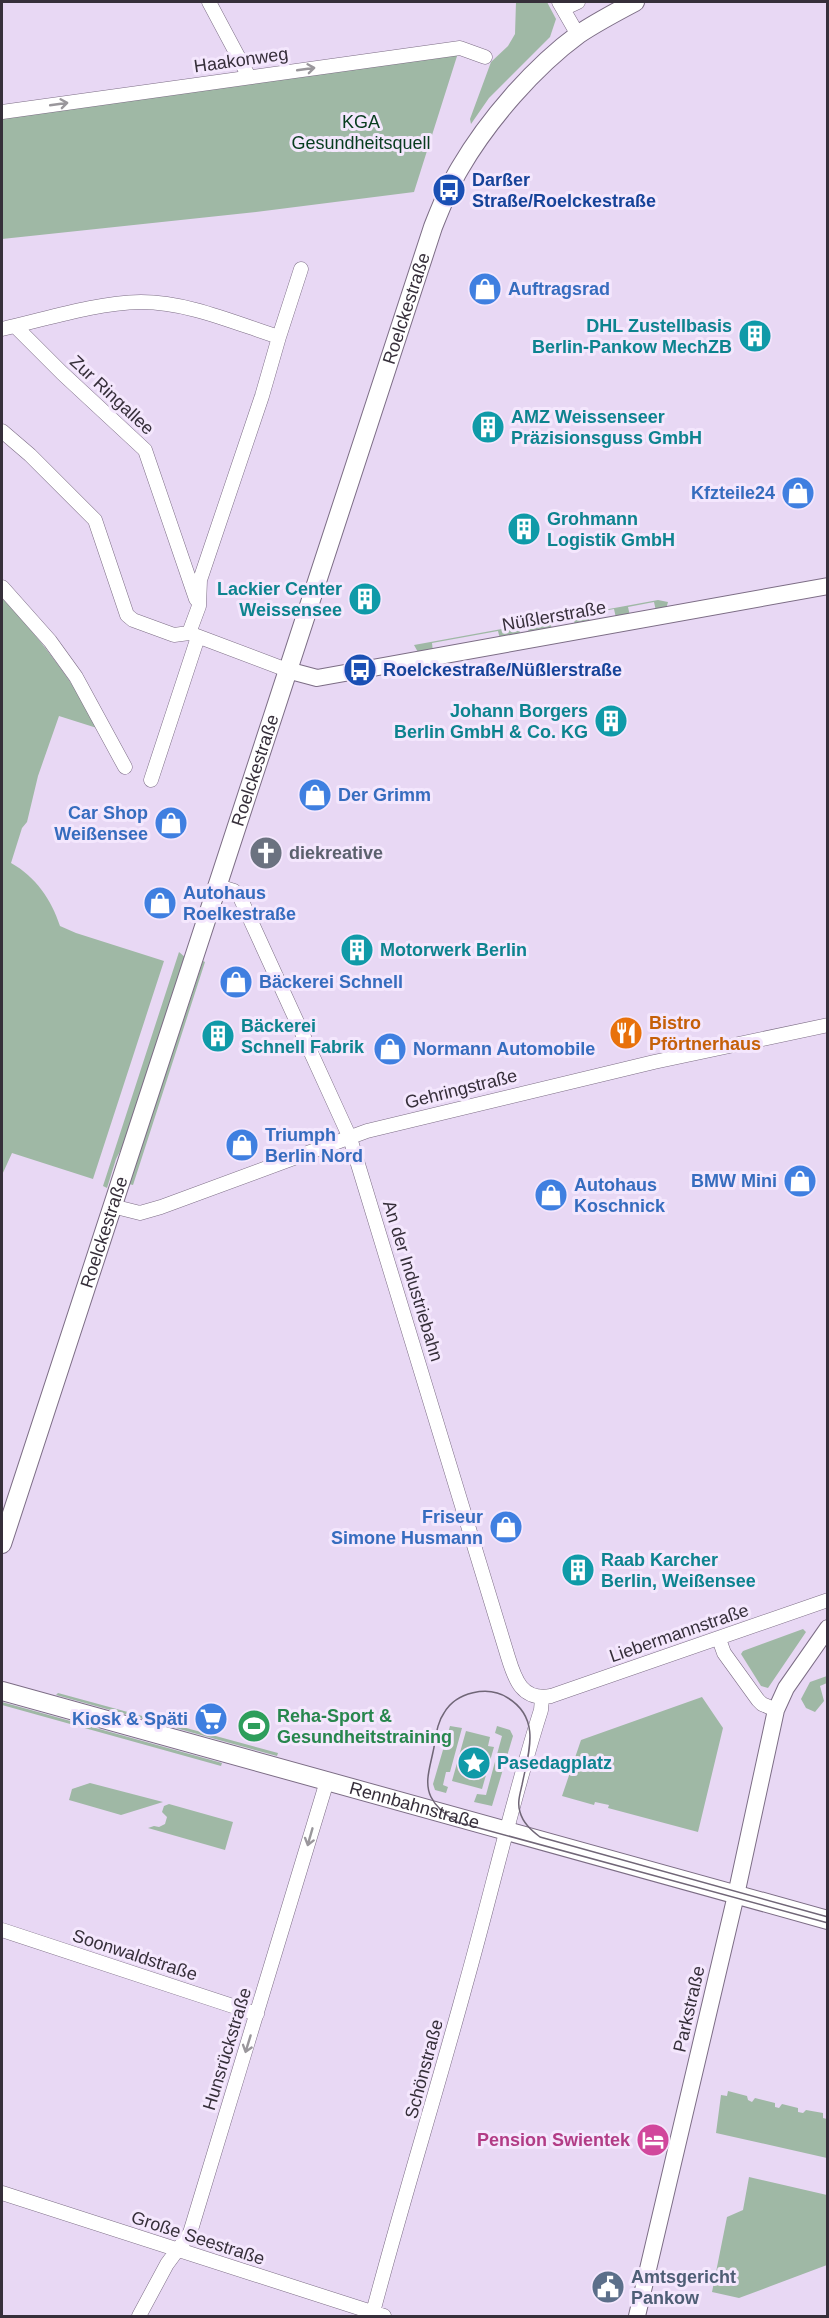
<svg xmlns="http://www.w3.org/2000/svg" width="829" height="2318" viewBox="0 0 829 2318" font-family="Helvetica,sans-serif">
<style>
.green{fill:#9fb8a5}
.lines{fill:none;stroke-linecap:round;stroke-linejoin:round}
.minor-casing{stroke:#7c6d85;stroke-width:15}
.tertiary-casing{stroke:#7c6d85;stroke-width:18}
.secondary-casing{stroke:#7c6d85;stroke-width:20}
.minor{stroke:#fff;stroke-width:14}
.tertiary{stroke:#fff;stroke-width:16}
.secondary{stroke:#fff;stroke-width:18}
.tram{stroke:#706677;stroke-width:1.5}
.oneway{stroke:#9a979c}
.labels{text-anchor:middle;stroke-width:6;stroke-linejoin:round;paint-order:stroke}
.street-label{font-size:18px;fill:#362f3a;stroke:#f4e7fd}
.park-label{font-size:18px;fill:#073c1e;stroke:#f4e7fd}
.transit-label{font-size:18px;font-weight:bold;fill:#164399;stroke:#f4e7fd;text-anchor:start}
.shop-label{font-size:18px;font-weight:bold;fill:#366cbe;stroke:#f4e7fd;text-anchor:start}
.culture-label{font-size:18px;font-weight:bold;fill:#0d838f;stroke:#f4e7fd;text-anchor:start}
.worship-label{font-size:18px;font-weight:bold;fill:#5b616d;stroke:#f4e7fd;text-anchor:start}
.food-label{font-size:18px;font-weight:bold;fill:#c56008;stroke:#f4e7fd;text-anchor:start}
.leisure-label{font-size:18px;font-weight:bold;fill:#27864d;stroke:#f4e7fd;text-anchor:start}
.hotel-label{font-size:18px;font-weight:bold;fill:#b23c85;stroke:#f4e7fd;text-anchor:end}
.service-label{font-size:18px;font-weight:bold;fill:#4e5e75;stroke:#f4e7fd;text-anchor:start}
</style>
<rect width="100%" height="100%" fill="#e8d8f4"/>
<path class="green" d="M516,2h31l9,17 -6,18 -61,61 -18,26 -1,-5 21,-57 17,-16 7,-12z
M458,53l-44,139 -158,20 -254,27v-123z
M2,598c39,41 69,81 98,131l-41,-13 -21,60 -11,46 -5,6 -11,35c25,14 40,36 49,63l16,7 88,28 -71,218 -81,-26 -10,22z
M658,600l10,2 -2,7 -10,2 -2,-9 -26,5 2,9 -14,2 -2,-9 -26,5 2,9 -15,3 -2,-10 -23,4 2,10 -23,4 -2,-10z
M518,626l3,10 -21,3 -2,-8 -66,12 1,9 -14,2 -5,-9z
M179,952l7,6 -59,180 -11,21 -9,29 -4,-2z
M203,961l2,1 -72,223 -4,-1 1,-2z
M803,1629l3,3 -38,56 -7,-2 -20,-32 2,-3z
M827,1676v7l-7,3 4,15 -9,11 -9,-4 -5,-9 9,-17z
M58,1693l220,60 -1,3 -221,-61z
M702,1697l21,31 -25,104 -90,-24 1,-3 -14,-3 -1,3 -32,-9 19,-56z
M2,1702l220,61 -1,3 -219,-61z
M450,1726l12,2 -12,44h-4l-3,13 5,2 -2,6 -11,-3 -2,-6z
M497,1726l13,4 3,6 -21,70 -18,-4 3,-8 9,1 16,-59 -7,-3z
M466,1731l24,6 -2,9 6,1 -12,42 -30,-8z
M90,1783l73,19 -42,13 -52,-15 3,-11z
M169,1804l64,18 -8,28 -77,-22 6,-2 5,1 6,-3 2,-7 -5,-5 2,-6z
M728,2091l19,5 1,4 4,2 3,-4 20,5v4l4,1 3,-4 16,4v4l5,1 3,-3 17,3v5l4,1v39l-111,-25 5,-38 6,1z
M749,2177l78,18v70l-88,33 -27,-6 15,-75 16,-7z"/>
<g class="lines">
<defs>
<path id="minor" d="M209,2l40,75
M559,2l19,33
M563,9l15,-7
M2,112l458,-64 25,9
M15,326l47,47 83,77 51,149
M2,329c45,-10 92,-26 139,-27 47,0 94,21 138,35l-17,59 -62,184 -1,26 -10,27 98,37
M279,337l22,-68
M2,431l28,24 65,65 32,95 6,5 41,15 15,-2
M2,587l48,54 26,36 49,90
M151,780l47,-143
M218,886l16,5 5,4 111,243 158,519c7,23 14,44 43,39l277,-96
M112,1206l28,7 21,-6 206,-76 287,-69 174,-37
M719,1639l5,14 34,47 4,4 14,6
M2,1930l255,84
M2,2193l382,123
M139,2316l28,-52 23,-31 137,-452
M372,2316c29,-110 63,-219 93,-329 26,-92 47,-186 76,-277l1,-12"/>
<path id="tertiary" d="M287,670l30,8 511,-92
M637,2316l99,-421 40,-185 10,-22 42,-60"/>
<g id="secondary">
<path id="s1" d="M2,1544l431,-1317c8,-20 16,-41 27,-59 28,-48 74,-101 119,-134 18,-12 37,-22 56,-32"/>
<path id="s2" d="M2,1691l826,229"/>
</g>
</defs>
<use href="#minor" class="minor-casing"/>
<use href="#tertiary" class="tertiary-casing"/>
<use href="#secondary" class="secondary-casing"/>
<use href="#minor" class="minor"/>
<use href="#tertiary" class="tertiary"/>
<use href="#secondary" class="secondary"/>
<path class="tram" d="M828,1917l-288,-80c-9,-7 -17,-14 -20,-25 -3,-9 0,-18 2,-27 6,-31 20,-66 -14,-87 -20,-13 -52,-6 -64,15 -8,11 -8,27 -11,39 -3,15 -9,31 -2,45 6,12 16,19 26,25l371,101"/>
</g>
<defs><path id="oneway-shaft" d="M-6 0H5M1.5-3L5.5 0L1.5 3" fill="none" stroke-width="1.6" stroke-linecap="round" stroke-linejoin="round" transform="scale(1.5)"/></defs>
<g class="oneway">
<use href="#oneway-shaft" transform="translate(306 69) rotate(-8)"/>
<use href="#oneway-shaft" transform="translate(59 104) rotate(-8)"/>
<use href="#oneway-shaft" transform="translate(310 1837) rotate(106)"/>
<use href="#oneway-shaft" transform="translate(248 2044) rotate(107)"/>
</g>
<defs>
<symbol id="bus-disc" viewBox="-11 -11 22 22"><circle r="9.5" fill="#1a4fb4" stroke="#f4e7fd"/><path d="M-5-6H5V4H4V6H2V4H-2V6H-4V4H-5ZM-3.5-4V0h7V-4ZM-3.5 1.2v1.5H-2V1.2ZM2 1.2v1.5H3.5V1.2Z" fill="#fff"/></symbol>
<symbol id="shop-disc" viewBox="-11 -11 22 22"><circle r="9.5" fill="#3f7fe0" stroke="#f4e7fd"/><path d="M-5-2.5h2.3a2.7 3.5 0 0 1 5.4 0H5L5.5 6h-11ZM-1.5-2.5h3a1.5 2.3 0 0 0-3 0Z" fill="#fff"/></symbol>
<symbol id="building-disc" viewBox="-11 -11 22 22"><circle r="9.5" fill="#0f9aa8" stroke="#f4e7fd"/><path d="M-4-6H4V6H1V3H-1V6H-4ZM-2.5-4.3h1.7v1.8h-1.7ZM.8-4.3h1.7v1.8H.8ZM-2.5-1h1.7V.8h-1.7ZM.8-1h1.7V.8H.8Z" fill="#fff"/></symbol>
<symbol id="church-disc" viewBox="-11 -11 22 22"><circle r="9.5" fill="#6b7280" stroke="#f4e7fd"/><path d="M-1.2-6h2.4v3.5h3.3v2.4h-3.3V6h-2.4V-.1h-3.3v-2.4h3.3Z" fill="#fff"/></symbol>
<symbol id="restaurant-disc" viewBox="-11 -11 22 22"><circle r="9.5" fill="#e8710a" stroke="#f4e7fd"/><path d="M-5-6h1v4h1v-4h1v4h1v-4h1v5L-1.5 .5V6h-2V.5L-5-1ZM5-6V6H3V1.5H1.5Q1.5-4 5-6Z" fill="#fff"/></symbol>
<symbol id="supermarket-disc" viewBox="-11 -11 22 22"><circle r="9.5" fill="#3f7fe0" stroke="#f4e7fd"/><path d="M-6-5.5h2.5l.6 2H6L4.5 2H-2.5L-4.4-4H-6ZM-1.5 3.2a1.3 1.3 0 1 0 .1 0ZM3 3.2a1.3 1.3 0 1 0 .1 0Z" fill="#fff"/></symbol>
<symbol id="stadium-disc" viewBox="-11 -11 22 22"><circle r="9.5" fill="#2e9e5b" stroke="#f4e7fd"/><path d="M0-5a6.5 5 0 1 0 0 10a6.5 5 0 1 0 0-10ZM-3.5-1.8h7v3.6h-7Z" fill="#fff"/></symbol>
<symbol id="sight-disc" viewBox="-11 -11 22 22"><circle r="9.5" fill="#0f9aa8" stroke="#f4e7fd"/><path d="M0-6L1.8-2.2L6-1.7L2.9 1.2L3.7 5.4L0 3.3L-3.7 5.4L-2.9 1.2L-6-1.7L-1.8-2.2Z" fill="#fff"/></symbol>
<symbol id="hotel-disc" viewBox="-11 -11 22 22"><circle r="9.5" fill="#d1479c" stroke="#f4e7fd"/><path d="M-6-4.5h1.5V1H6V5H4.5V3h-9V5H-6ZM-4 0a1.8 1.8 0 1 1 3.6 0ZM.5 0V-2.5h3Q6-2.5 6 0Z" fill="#fff"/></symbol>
<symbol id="civic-disc" viewBox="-11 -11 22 22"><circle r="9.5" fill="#5c6f8a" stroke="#f4e7fd"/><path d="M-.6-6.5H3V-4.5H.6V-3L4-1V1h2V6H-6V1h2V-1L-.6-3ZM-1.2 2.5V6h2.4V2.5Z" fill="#fff"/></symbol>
</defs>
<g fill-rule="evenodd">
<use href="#bus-disc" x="430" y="171" width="38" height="38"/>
<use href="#shop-disc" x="466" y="270" width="38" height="38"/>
<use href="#building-disc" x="736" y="317" width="38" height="38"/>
<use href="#building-disc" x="469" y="408" width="38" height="38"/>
<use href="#shop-disc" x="779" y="474" width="38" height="38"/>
<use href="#building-disc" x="505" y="510" width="38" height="38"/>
<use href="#building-disc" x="346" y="580" width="38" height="38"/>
<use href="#bus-disc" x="341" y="651" width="38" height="38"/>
<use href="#building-disc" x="592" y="702" width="38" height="38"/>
<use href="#shop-disc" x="296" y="776" width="38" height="38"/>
<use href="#shop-disc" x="152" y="804" width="38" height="38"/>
<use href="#church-disc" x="247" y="834" width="38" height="38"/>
<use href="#shop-disc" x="141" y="884" width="38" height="38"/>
<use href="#building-disc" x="338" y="931" width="38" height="38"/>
<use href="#shop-disc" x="217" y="963" width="38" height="38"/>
<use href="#restaurant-disc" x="607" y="1014" width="38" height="38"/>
<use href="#building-disc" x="199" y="1017" width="38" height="38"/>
<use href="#shop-disc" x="371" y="1030" width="38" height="38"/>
<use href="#shop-disc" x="223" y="1126" width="38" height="38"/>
<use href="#shop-disc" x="781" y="1162" width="38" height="38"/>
<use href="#shop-disc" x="532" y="1176" width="38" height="38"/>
<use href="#shop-disc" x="487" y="1508" width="38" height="38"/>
<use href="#building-disc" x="559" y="1551" width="38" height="38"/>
<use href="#supermarket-disc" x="192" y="1700" width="38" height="38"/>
<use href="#stadium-disc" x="235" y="1707" width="38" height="38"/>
<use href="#sight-disc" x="455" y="1744" width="38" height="38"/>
<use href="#hotel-disc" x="634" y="2121" width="38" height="38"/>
<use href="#civic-disc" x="589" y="2268" width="38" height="38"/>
</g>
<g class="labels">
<g class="street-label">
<text transform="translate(241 60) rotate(-8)" y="6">Haakonweg</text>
<text dy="6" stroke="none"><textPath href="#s1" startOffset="1300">Roelckestraße</textPath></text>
<text transform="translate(112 395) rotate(43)" y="6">Zur Ringallee</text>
<text transform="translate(554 616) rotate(-10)" y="6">Nüßlerstraße</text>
<text dy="6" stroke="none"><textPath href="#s1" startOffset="814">Roelckestraße</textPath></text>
<text transform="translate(461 1089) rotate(-14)" y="6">Gehringstraße</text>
<text dy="6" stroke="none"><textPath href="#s1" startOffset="328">Roelckestraße</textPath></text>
<text transform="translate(413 1281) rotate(73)" y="6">An der Industriebahn</text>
<text transform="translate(679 1633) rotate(-19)" y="6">Liebermannstraße</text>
<text dy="6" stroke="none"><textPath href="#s2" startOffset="428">Rennbahnstraße</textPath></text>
<text transform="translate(135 1955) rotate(18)" y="6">Soonwaldstraße</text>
<text transform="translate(689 2009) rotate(-77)" y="6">Parkstraße</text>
<text transform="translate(227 2049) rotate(-73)" y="6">Hunsrückstraße</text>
<text transform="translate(424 2069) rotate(-75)" y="6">Schönstraße</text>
<text transform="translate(198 2238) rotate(18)" y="6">Große Seestraße</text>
</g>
<g class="park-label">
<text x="361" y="128">KGA<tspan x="361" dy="21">Gesundheitsquell</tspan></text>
</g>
<g class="transit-label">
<text x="472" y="186">Darßer<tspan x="472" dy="21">Straße/Roelckestraße</tspan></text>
<text x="383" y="676">Roelckestraße/Nüßlerstraße</text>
</g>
<g class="shop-label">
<text x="508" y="295">Auftragsrad</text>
<text x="775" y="499" text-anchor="end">Kfzteile24</text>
<text x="338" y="801">Der Grimm</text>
<text x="148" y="819" text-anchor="end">Car Shop<tspan x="148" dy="21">Weißensee</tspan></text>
<text x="183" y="899">Autohaus<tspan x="183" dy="21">Roelkestraße</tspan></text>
<text x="259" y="988">Bäckerei Schnell</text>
<text x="413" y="1055">Normann Automobile</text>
<text x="265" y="1141">Triumph<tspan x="265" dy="21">Berlin Nord</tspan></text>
<text x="777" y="1187" text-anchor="end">BMW Mini</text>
<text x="574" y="1191">Autohaus<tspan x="574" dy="21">Koschnick</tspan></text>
<text x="483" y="1523" text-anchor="end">Friseur<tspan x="483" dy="21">Simone Husmann</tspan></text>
<text x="188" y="1725" text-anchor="end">Kiosk &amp; Späti</text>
</g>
<g class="culture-label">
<text x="732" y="332" text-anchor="end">DHL Zustellbasis<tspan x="732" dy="21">Berlin-Pankow MechZB</tspan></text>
<text x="511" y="423">AMZ Weissenseer<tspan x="511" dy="21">Präzisionsguss GmbH</tspan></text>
<text x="547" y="525">Grohmann<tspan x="547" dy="21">Logistik GmbH</tspan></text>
<text x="342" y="595" text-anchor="end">Lackier Center<tspan x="342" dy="21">Weissensee</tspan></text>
<text x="588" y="717" text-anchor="end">Johann Borgers<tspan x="588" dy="21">Berlin GmbH &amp; Co. KG</tspan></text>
<text x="380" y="956">Motorwerk Berlin</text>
<text x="241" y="1032">Bäckerei<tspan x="241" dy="21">Schnell Fabrik</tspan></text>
<text x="601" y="1566">Raab Karcher<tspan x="601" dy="21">Berlin, Weißensee</tspan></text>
<text x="497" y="1769">Pasedagplatz</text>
</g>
<g class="worship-label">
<text x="289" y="859">diekreative</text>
</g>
<g class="food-label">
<text x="649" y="1029">Bistro<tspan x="649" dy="21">Pförtnerhaus</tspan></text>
</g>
<g class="leisure-label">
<text x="277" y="1722">Reha-Sport &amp;<tspan x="277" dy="21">Gesundheitstraining</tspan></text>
</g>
<g class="hotel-label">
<text x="630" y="2146">Pension Swientek</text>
</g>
<g class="service-label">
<text x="631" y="2283">Amtsgericht<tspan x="631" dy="21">Pankow</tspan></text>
</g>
</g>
<rect width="829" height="2318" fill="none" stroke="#362f3a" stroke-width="6"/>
</svg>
